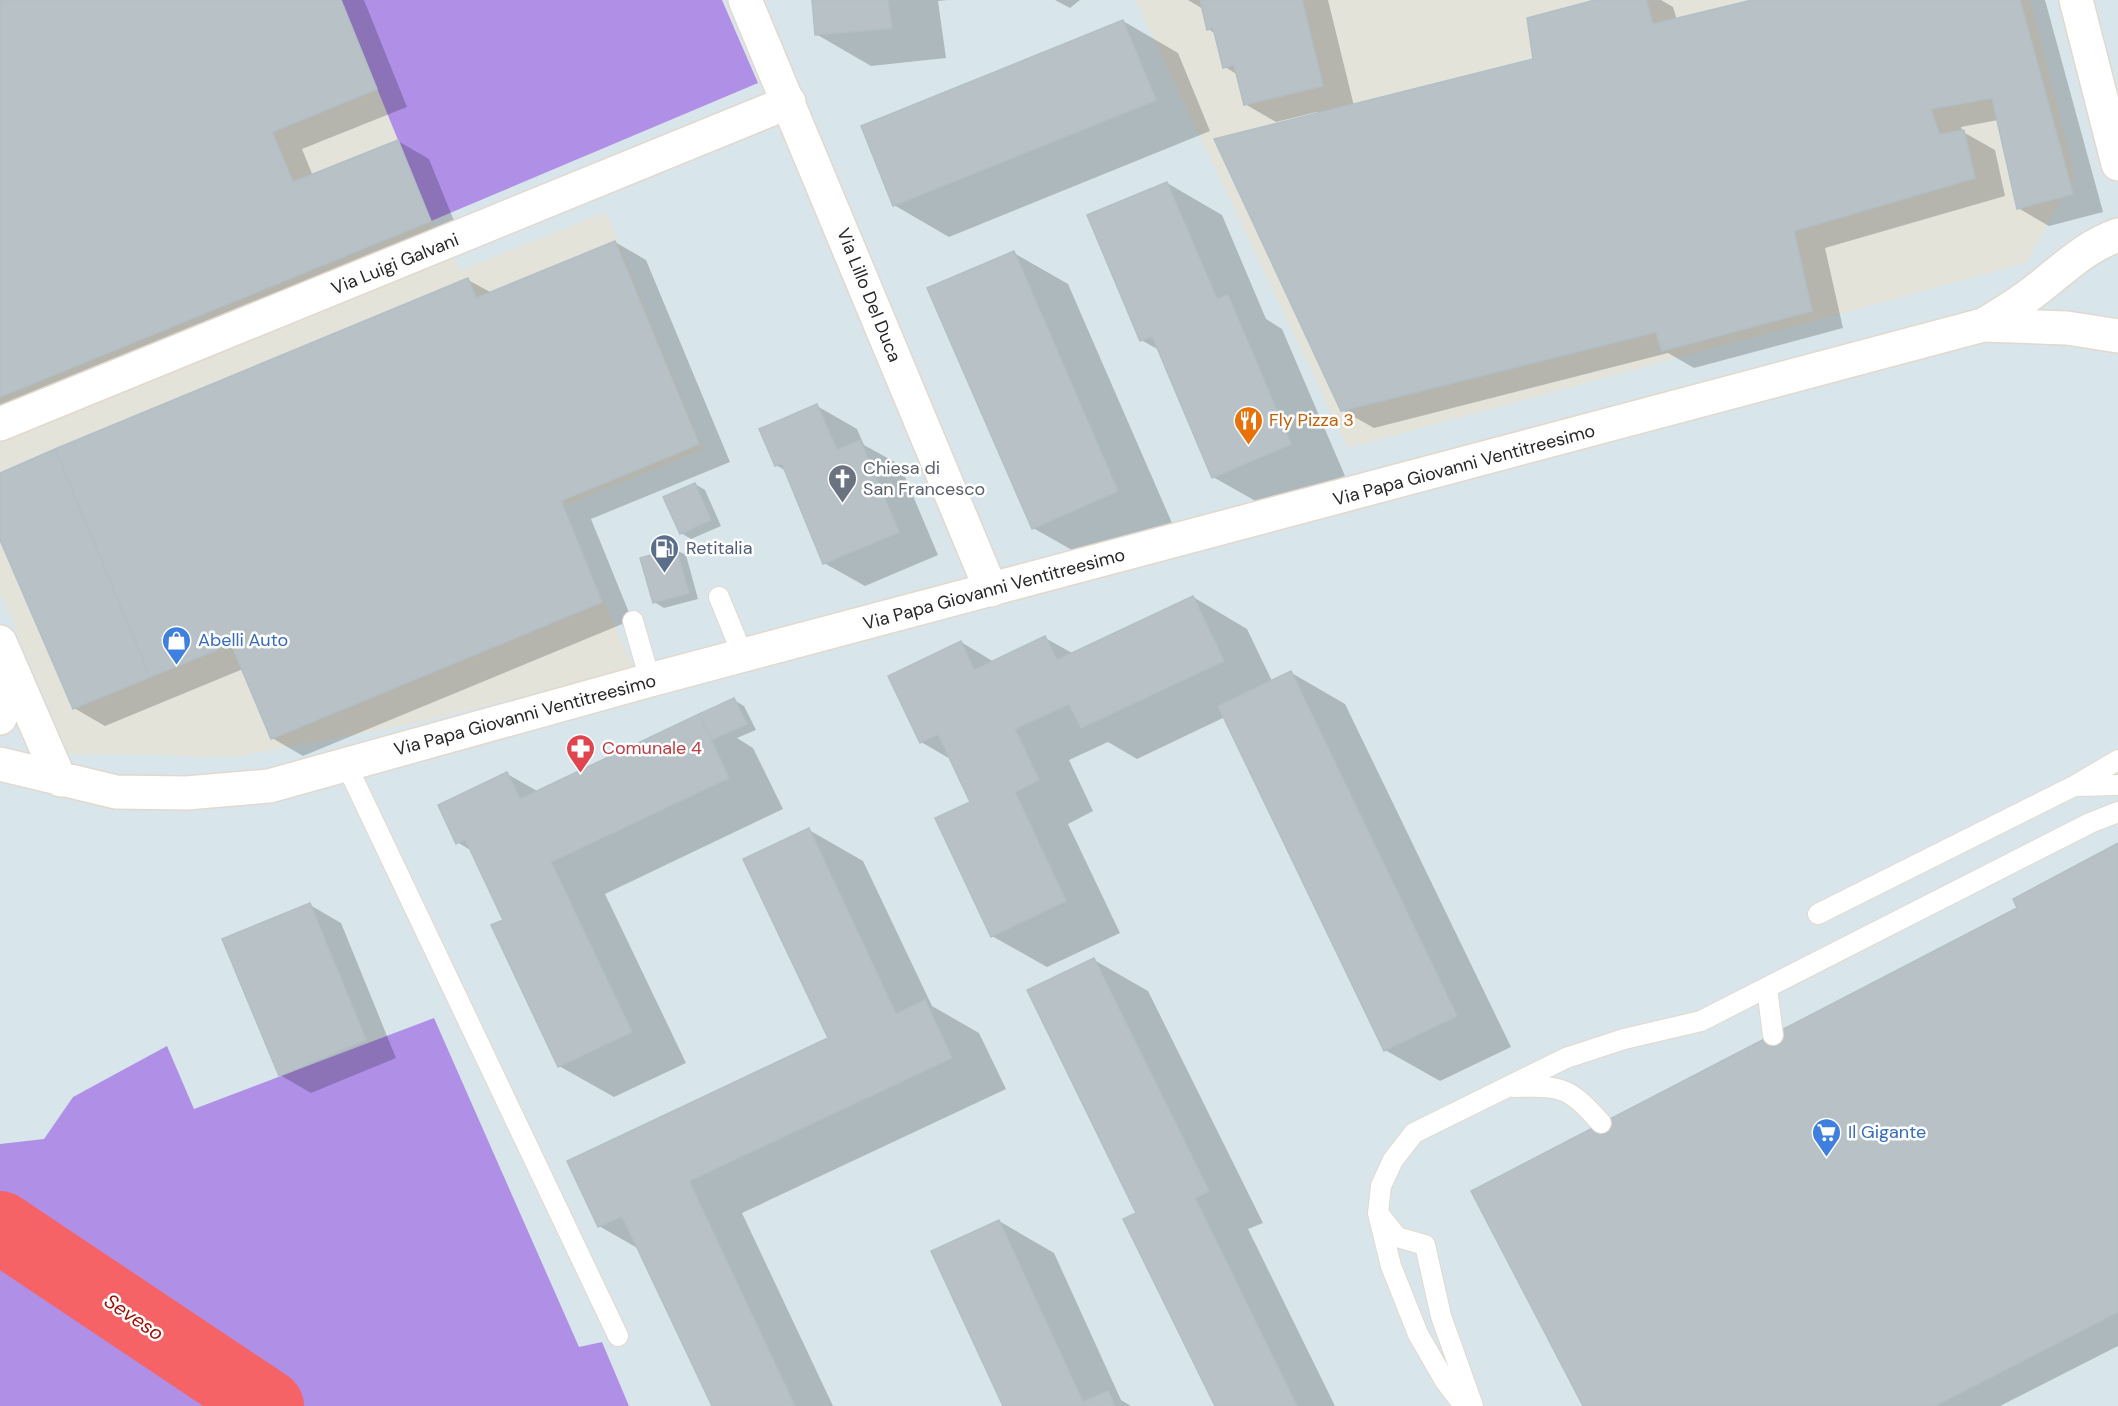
<svg xmlns="http://www.w3.org/2000/svg" width="2118" height="1406" viewBox="0 0 2118 1406" font-family="'DM Sans',sans-serif">
<style>
.industrial{fill:#e3e3d9}
.green{fill:#b090e6}
.shadow{fill:#0003}
.lines{fill:none;stroke-linecap:round;stroke-linejoin:round}
.river{stroke:#f56366;stroke-width:72}
.building{fill:#b8c1c6;stroke:#b2bfc6;stroke-width:1.5}
.lane-casing{stroke:#e2d8cd;stroke-width:22}
.street-casing{stroke:#e2d8cd;stroke-width:36}
.secondary-casing{stroke:#e2d8cd;stroke-width:36}
.lane{stroke:#fff;stroke-width:20}
.street{stroke:#fff;stroke-width:33}
.secondary{stroke:#fff;stroke-width:33}
.labels{text-anchor:middle;stroke-width:5;stroke-linejoin:round;paint-order:stroke}
.street-label{font-size:18px;fill:#272727;stroke:#fff}
.food-label{font-size:18px;fill:#c56008;stroke:#fff;text-anchor:start}
.worship-label{font-size:18px;fill:#5b616d;stroke:#fff;text-anchor:start}
.service-label{font-size:18px;fill:#4e5e75;stroke:#fff;text-anchor:start}
.shop-label{font-size:18px;fill:#366cbe;stroke:#fff;text-anchor:start}
.health-label{font-size:18px;fill:#be3a42;stroke:#fff;text-anchor:start}
.water-label{font-size:20px;font-style:italic;fill:#9e0e05;stroke:#fff}
</style>
<rect width="100%" height="100%" fill="#d8e6eb"/>
<path class="industrial" d="M0,0h341l90,221 30,49 145,-58 97,237 -141,58 72,161 -228,57 -172,32 -165,-3 -69,-162z
M1135,0h895l45,175 -49,88 -678,185z"/>
<path class="green" d="M341,0h381l36,83 -327,138z
M434,1018l145,329 23,-5 27,64h-629v-262l44,-5 29,-42 94,-51 27,63z"/>
<path class="shadow" d="M0,0h364l43,107 -105,42 11,27 85,-35 31,18 32,79 -461,174z
M813,0h135l-10,1 8,57 -75,8 -55,-32z
M1055,0h25l-10,8z
M1188,0h140l26,106 181,-46 66,-60h60l12,7 4,13 81,-20h287l58,212 -54,14 -31,-18 -20,-88 -37,7 2,5 32,18 10,46 -180,52 18,80 -149,40 -26,-15 -294,75 -32,-18 -25,-298 -41,10 -31,-18 -7,-29 -13,-8 -9,-33 -8,-5 -5,-20z
M1123,21l55,32 32,78 -261,106 -55,-32z
M1167,183l55,32 44,104 16,10 63,147 -77,32 -55,-31 -54,-127 -18,-10z
M615,242l31,18 84,202 -139,57 41,101 -329,136 -31,-18 -29,-69 -138,57 -31,-18 -74,-172v-61l468,-195 24,13z
M1014,253l54,31 104,239 -84,36 -55,-31z
M817,406l40,23 7,16 36,20 38,90 -73,31 -41,-23 -38,-92 -10,-6z
M695,484l10,6 16,36 -30,13 -10,-6z
M676,550l10,5 12,44 -34,9 -10,-6z
M1193,597l54,32 25,52 18,-9 55,32 166,343 -71,34 -55,-31 -160,-333 -88,42 -29,-17 -39,18 24,51 -25,13 52,109 -73,34 -55,-31 -20,-134 -20,-42 -31,-18 40,-100 33,20 51,-24 29,16z
M734,700l10,6 12,24 -19,8 16,10 30,61 -178,85 81,169 -72,34 -55,-31 -54,-146 -33,-69 -15,-9 50,-68 32,18z
M809,830l54,31 69,145 47,27 27,56 -264,124 91,193h-120l-74,-157 -40,-23 231,-187z
M2118,844v502l-118,60h-416l435,-497z
M310,905l31,18 55,135 -85,35 -31,-18z
M1094,960l54,31 115,232 -15,6 87,177h-119l-78,-193z
M999,1221l55,32 67,147 10,6h-127z"/>
<g class="lines">
<path class="river" d="M0,1227l268,179"/>
</g>
<path class="building" d="M0,0h341l36,89 -105,43 21,50 105,-42 33,81 -431,176z
M812,0h76l4,28 -77,7z
M1200,0h102l21,86 -79,19 -10,-40 -11,3 -10,-40 -6,2z
M1595,0h51l7,24 99,-24h268l53,194 -56,15 -25,-111 -61,11 8,25 25,-4 11,48 -181,53 18,80 -150,40 -6,-19 -315,79 -127,-272 319,-80 -6,-41z
M1123,20l33,80 -263,106 -32,-80z
M1167,182l50,117 11,-4 63,149 -79,34 -60,-142 -12,5 -53,-126z
M615,241l84,203 -138,57 41,101 -331,137 -40,-95 -81,33 -95,-228 413,-171 8,20z
M1014,251l104,240 -86,38 -105,-241z
M817,404l20,46 23,-10 39,92 -76,32 -41,-100 -7,2 -16,-37z
M55,449l95,228 -77,32 -73,-169v-67z
M695,483l16,37 -31,14 -17,-37z
M676,548l13,45 -36,10 -13,-45z
M1193,596l31,65 -143,67 -12,-24 -54,25 24,51 -24,12 51,109 -75,36 -56,-119 35,-16 -32,-68 -18,9 -32,-67 73,-35 13,29 71,-34 12,24z
M1291,671l166,345 -73,35 -166,-345z
M734,698l13,26 -36,16 -12,-26z
M699,714l30,64 -178,84 81,170 -74,35 -67,-142 12,-5 -38,-81 -9,5 -18,-39 69,-33 13,27z
M809,828l87,186 29,-14 27,58 -263,123 106,225h-83l-90,-190 -24,11 -31,-66 261,-123 -85,-179z
M2118,843v469l-183,94h-352l-112,-215 546,-283 -4,-9z
M310,903l56,137 -87,36 -57,-137z
M1094,958l115,233 -14,7 102,208h-82l-92,-187 13,-6 -109,-223z
M999,1220l84,182 25,-11 7,15h-112l-72,-155z"/>
<g class="lines">
<defs>
<path id="lane" d="M719,597l24,59
M633,621l17,59
M346,764l272,572
M2076,786l42,-1
M1818,914l256,-128 44,-26
M1767,988l6,47
M1513,1087c49,-1 55,-1 88,36
M1381,1217l16,20 28,8 16,71 32,90
M1464,1406l-19,-25 -27,-47 -27,-68 -13,-53 3,-27 12,-26 21,-27 152,-75 58,-19 77,-18 389,-198 28,-11"/>
<path id="street" d="M745,0l246,590
M1985,324c18,-11 35,-21 51,-34 28,-21 48,-43 82,-55
M0,424l789,-322
M0,642l60,138
M0,718l3,-8 1,-50
M0,764l116,28 70,1 83,-7 381,-106 1333,-355 84,3 51,8"/>
<path id="secondary" d="M2076,0l42,164"/>
</defs>
<use href="#lane" class="lane-casing"/>
<use href="#street" class="street-casing"/>
<use href="#secondary" class="secondary-casing"/>
<use href="#lane" class="lane"/>
<use href="#street" class="street"/>
<use href="#secondary" class="secondary"/>
</g>
<defs>
<symbol id="restaurant-pin" viewBox="-11 -11 22 30"><path d="M0 17L-7.5 6A9.5 9.5 0 1 1 7.5 6Z" fill="#e8710a" stroke="#fff"/><path d="M-5-6h1v4h1v-4h1v4h1v-4h1v5L-1.5 .5V6h-2V.5L-5-1ZM5-6V6H3V1.5H1.5Q1.5-4 5-6Z" fill="#fff"/></symbol>
<symbol id="church-pin" viewBox="-11 -11 22 30"><path d="M0 17L-7.5 6A9.5 9.5 0 1 1 7.5 6Z" fill="#6b7280" stroke="#fff"/><path d="M-1.2-6h2.4v3.5h3.3v2.4h-3.3V6h-2.4V-.1h-3.3v-2.4h3.3Z" fill="#fff"/></symbol>
<symbol id="fuel-pin" viewBox="-11 -11 22 30"><path d="M0 17L-7.5 6A9.5 9.5 0 1 1 7.5 6Z" fill="#5c6f8a" stroke="#fff"/><path d="M-5.5-6h7V0h2V4h1.3V-2.5L3-4.5l.8-.8L6-3V5H2.5V1h-1V6h-7ZM-4.2-4.7v3.2H.2V-4.7Z" fill="#fff"/></symbol>
<symbol id="shop-pin" viewBox="-11 -11 22 30"><path d="M0 17L-7.5 6A9.5 9.5 0 1 1 7.5 6Z" fill="#3f7fe0" stroke="#fff"/><path d="M-5-2.5h2.3a2.7 3.5 0 0 1 5.4 0H5L5.5 6h-11ZM-1.5-2.5h3a1.5 2.3 0 0 0-3 0Z" fill="#fff"/></symbol>
<symbol id="pharmacy-pin" viewBox="-11 -11 22 30"><path d="M0 17L-7.5 6A9.5 9.5 0 1 1 7.5 6Z" fill="#e0444e" stroke="#fff"/><path d="M-2-6h4v4h4v4h-4v4h-4v-4h-4v-4h4Z" fill="#fff"/></symbol>
<symbol id="supermarket-pin" viewBox="-11 -11 22 30"><path d="M0 17L-7.5 6A9.5 9.5 0 1 1 7.5 6Z" fill="#3f7fe0" stroke="#fff"/><path d="M-6-5.5h2.5l.6 2H6L4.5 2H-2.5L-4.4-4H-6ZM-1.5 3.2a1.3 1.3 0 1 0 .1 0ZM3 3.2a1.3 1.3 0 1 0 .1 0Z" fill="#fff"/></symbol>
</defs>
<g fill-rule="evenodd">
<use href="#restaurant-pin" x="1232" y="404" width="33" height="45"/>
<use href="#church-pin" x="826" y="462" width="33" height="45"/>
<use href="#fuel-pin" x="648" y="532" width="33" height="45"/>
<use href="#shop-pin" x="160" y="624" width="33" height="45"/>
<use href="#pharmacy-pin" x="564" y="732" width="33" height="45"/>
<use href="#supermarket-pin" x="1810" y="1116" width="33" height="45"/>
</g>
<g class="labels">
<g class="street-label">
<text transform="translate(395 264) rotate(-22)" y="6">Via Luigi Galvani</text>
<text transform="translate(869 295) rotate(68)" y="6">Via Lillo Del Duca</text>
<text transform="translate(1464 465) rotate(-15)" y="6">Via Papa Giovanni Ventitreesimo</text>
<text transform="translate(994 589) rotate(-15)" y="6">Via Papa Giovanni Ventitreesimo</text>
<text transform="translate(525 715) rotate(-15)" y="6">Via Papa Giovanni Ventitreesimo</text>
</g>
<g class="food-label">
<text x="1269" y="426">Fly Pizza 3</text>
</g>
<g class="worship-label">
<text x="863" y="474">Chiesa di<tspan x="863" dy="21">San Francesco</tspan></text>
</g>
<g class="service-label">
<text x="686" y="554">Retitalia</text>
</g>
<g class="shop-label">
<text x="198" y="646">Abelli Auto</text>
<text x="1848" y="1138">Il Gigante</text>
</g>
<g class="health-label">
<text x="602" y="754">Comunale 4</text>
</g>
<g class="water-label">
<text transform="translate(134 1317) rotate(34)" y="7">Seveso</text>
</g>
</g>
</svg>
